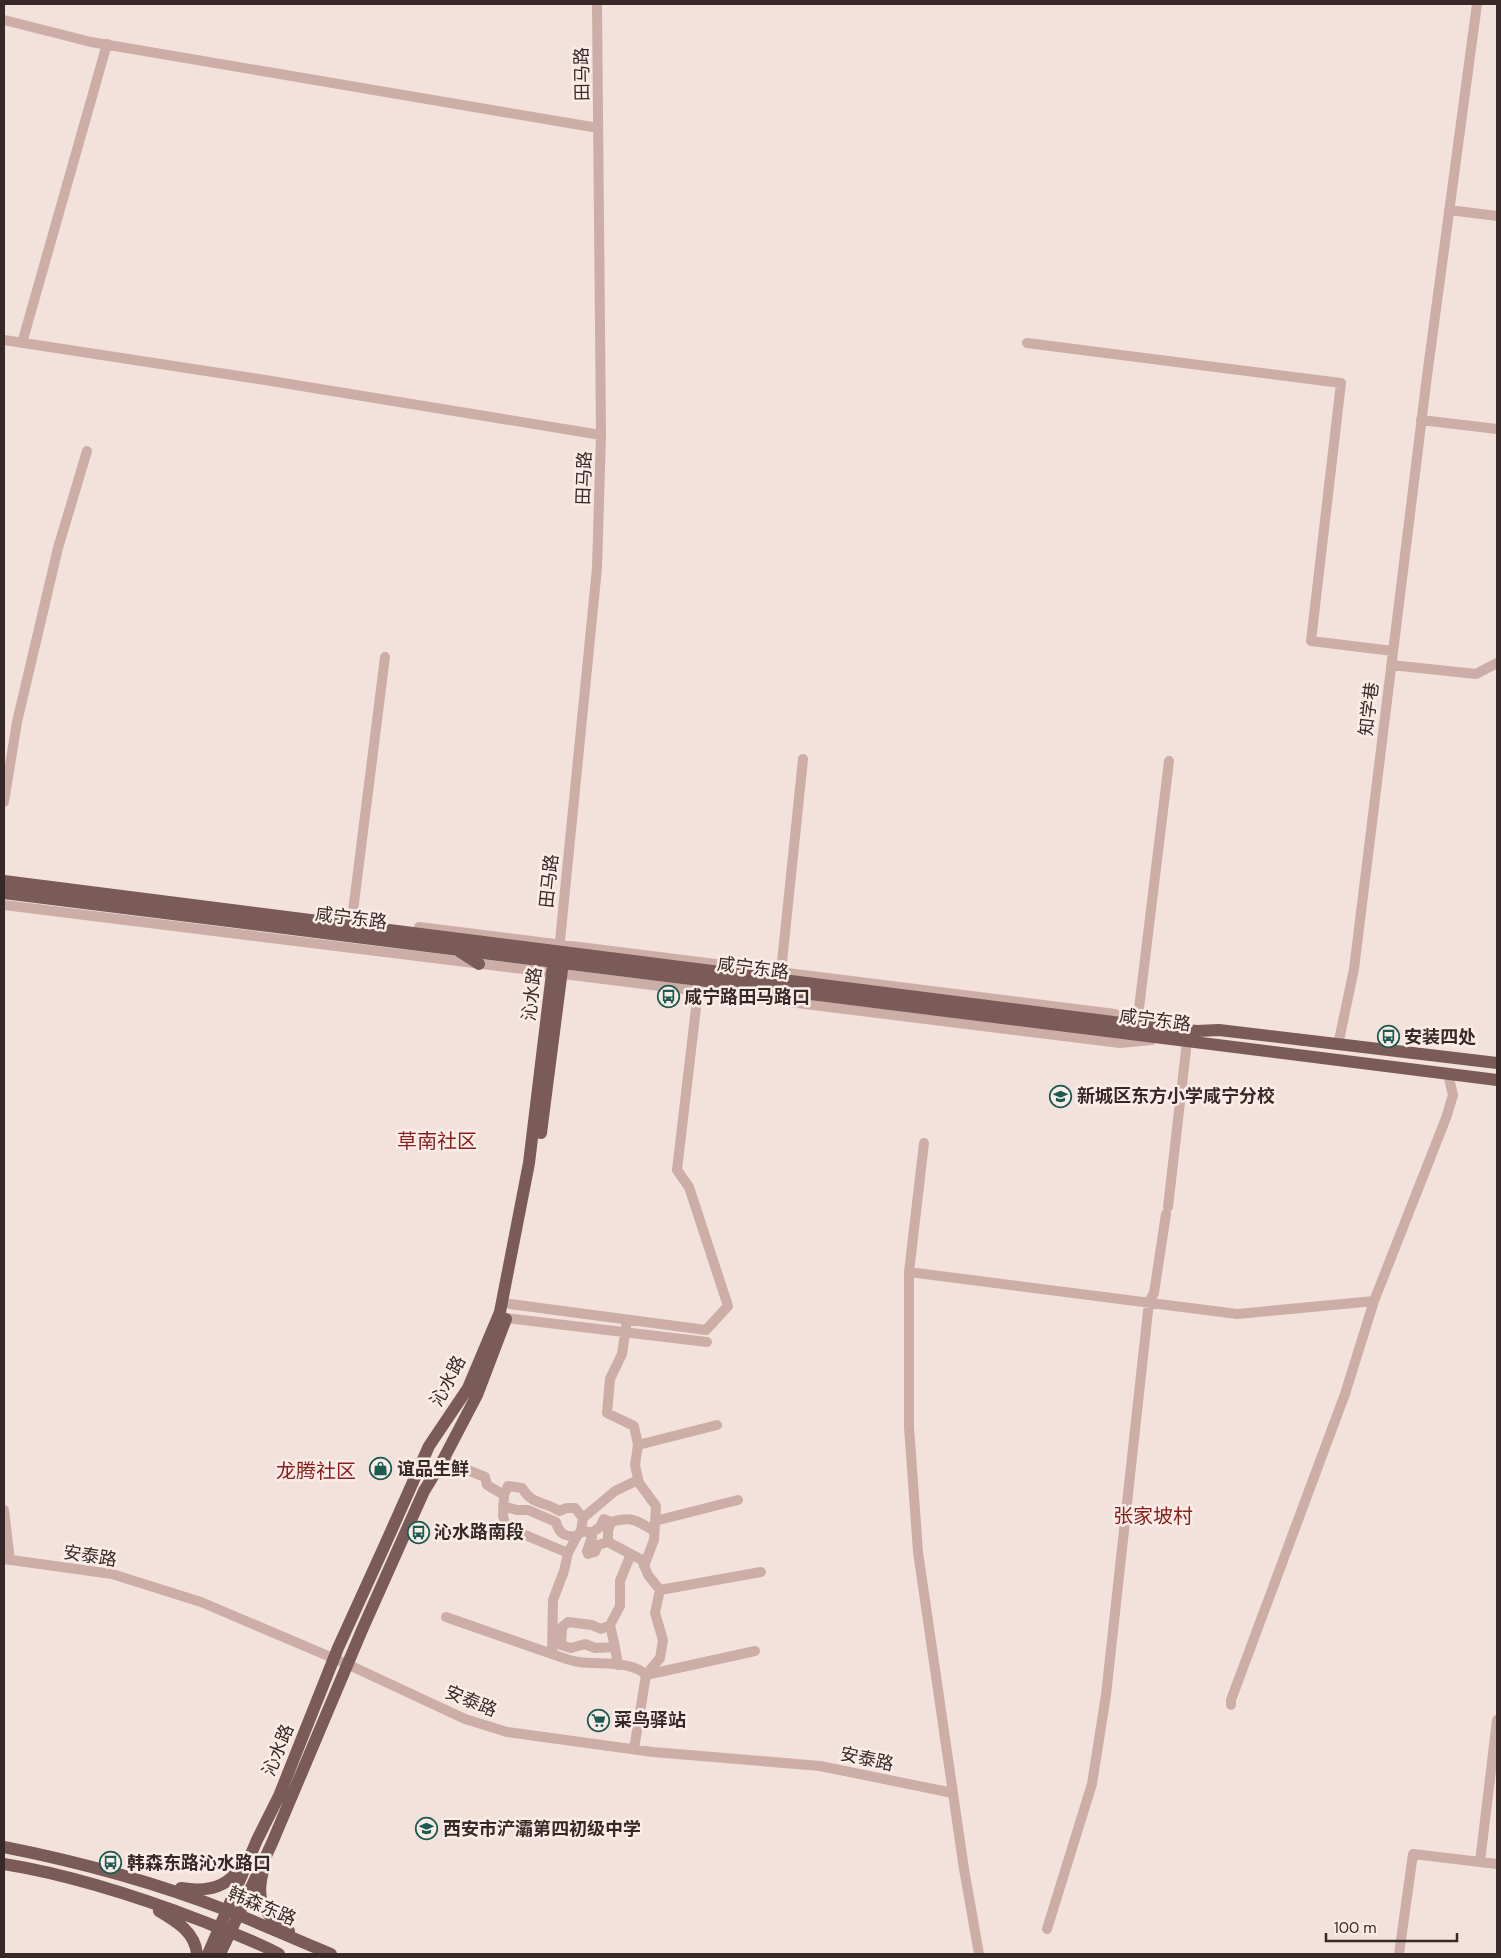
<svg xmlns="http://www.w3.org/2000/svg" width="1501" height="1958" viewBox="0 0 1501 1958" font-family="'DM Sans','Noto Sans SC',sans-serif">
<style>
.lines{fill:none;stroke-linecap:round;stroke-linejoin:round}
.minor{stroke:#ccaea6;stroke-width:10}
.major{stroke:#7a5b57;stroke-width:12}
.labels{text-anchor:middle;stroke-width:5;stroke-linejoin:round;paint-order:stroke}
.street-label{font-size:18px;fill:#372927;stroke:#faede7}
.poi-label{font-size:18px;font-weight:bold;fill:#372927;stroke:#faede7;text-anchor:start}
.quarter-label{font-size:20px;fill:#8a1d1c;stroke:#faede7}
</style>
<rect width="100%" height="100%" fill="#f3e2db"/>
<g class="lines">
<path class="minor" d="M4,20l87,22 507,86
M1449,210l48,6
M4,340l261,40 336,55
M22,343l85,-299
M1027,343l314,40 -30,258 82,10
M1421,420l76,9
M1391,665l85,9 21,-11
M4,802l13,-80 41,-174 29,-97
M4,905l1116,138 32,-3
M352,919l33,-262
M419,927l696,87 22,11 32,-264
M559,951l38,-383 4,-133 -4,-431
M781,972l22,-213
M1338,1045l16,-76 73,-593 50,-372
M924,1143l-15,129v155l9,125 46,317 15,85
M1168,1207l19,-166
M909,1272l328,42 137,-13
M510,1304l196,26 22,-24 -39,-119 -12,-17 21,-179
M506,1318l201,24
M627,1320l-5,34 -12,25 -3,34 27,13 4,19 -3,20 4,18 17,23 -2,34 -10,26
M638,1445l79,-20
M443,1460l42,17 2,8 17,10 -1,21 3,11 62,26 -4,18 -11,29 -1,54c9,3 18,7 27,8 19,3 53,-2 67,13l-12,74
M504,1495l4,-9 14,2c12,19 22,12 37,23l8,-3h8l8,10 -2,13 -3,4
M503,1506l14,4h11l28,12c3,12 9,15 21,14l-9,17
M4,1510l6,50
M583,1518l32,-27 23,-11
M655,1521l83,-21
M611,1522c20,-6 26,-2 43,9
M581,1531l8,1 3,5 -5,14 1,3 7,-2 3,-7 10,-3 34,18 6,15 12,15 -5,23 8,27 -3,18 -14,17 109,-24
M590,1534l10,-7 4,-8 7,3 -3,9v11
M4,1559l108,15 89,28 146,62 118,55 42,13 146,20 167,14 133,27
M660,1590l101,-18
M446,1617l106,37
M610,1625l10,-19v-25l11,-27
M615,1647l-5,-22 -9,4 -9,-4 -24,-3 -6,5 -1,18 10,3 14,-4 10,4 20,-1 3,18
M1231,1705v-5l114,-306 29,-93 72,-183 7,-23 -5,-21
M1480,1862l17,-142
M1047,1929l45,-145 14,-89 43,-393 5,-9 12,-79
M1399,1954l14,-100 84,10"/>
<path class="major" d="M4,881l1133,144 60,6 22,-1 278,33
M4,893l1493,187
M459,951l20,13
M541,1133l22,-171 -3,-7
M4,1847c76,15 150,35 222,63 36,14 70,30 105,44
M4,1864c68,11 133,32 198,57 26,10 53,20 77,33
M263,1871c-8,31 0,43 26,60
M181,1888c23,4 46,1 59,-21
M159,1911c17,10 36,21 38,43
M208,1954l49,-114 22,-44 59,-148 46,-101 45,-101 39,-58 32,-76 29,-149 23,-190 2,-12 3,-6
M220,1954l52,-111 90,-213 62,-139 19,-31 34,-65 29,-76"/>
</g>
<defs>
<symbol id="bus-ring" viewBox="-11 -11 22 22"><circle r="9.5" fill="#faede7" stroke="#1b5b50" stroke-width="1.5"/><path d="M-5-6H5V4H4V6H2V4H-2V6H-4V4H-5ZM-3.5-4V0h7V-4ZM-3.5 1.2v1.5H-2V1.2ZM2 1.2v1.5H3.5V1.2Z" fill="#1b5b50"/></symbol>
<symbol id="school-ring" viewBox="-11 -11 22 22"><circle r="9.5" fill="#faede7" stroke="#1b5b50" stroke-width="1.5"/><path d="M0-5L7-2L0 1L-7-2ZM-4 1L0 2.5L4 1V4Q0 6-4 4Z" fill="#1b5b50"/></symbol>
<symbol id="shop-ring" viewBox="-11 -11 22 22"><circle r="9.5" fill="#faede7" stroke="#1b5b50" stroke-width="1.5"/><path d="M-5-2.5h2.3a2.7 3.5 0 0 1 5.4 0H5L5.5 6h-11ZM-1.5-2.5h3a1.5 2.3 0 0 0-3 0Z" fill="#1b5b50"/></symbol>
<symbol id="supermarket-ring" viewBox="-11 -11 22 22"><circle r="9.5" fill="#faede7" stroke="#1b5b50" stroke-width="1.5"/><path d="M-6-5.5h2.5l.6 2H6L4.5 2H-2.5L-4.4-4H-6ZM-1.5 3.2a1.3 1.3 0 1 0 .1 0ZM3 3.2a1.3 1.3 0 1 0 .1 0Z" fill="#1b5b50"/></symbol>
</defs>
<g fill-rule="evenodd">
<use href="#bus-ring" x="656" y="984" width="25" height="25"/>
<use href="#bus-ring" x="1376" y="1024" width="25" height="25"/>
<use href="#school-ring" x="1048" y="1084" width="25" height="25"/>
<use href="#shop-ring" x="368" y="1456" width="25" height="25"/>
<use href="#bus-ring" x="406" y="1520" width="25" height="25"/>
<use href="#supermarket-ring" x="586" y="1708" width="25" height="25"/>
<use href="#school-ring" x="414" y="1816" width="25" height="25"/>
<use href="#bus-ring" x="98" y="1850" width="25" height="25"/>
</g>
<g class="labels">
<g class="street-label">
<text transform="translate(582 74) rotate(-91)" y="6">田马路</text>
<text transform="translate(584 478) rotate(-88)" y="6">田马路</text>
<text transform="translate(1369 709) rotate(-83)" y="6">知学巷</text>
<text transform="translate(549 881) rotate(-84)" y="6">田马路</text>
<text transform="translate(351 918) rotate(7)" y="6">咸宁东路</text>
<text transform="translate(753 968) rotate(7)" y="6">咸宁东路</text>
<text transform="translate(532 994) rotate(-83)" y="6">沁水路</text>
<text transform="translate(1155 1020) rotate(7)" y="6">咸宁东路</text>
<text transform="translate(448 1381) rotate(-62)" y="6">沁水路</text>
<text transform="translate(90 1556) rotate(9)" y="6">安泰路</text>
<text transform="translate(471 1701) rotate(22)" y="6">安泰路</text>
<text transform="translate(278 1750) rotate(-68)" y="6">沁水路</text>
<text transform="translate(867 1759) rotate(12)" y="6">安泰路</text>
<text transform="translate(262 1906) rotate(23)" y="6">韩森东路</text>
</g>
<g class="poi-label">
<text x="684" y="1003">咸宁路田马路口</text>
<text x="1404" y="1043">安装四处</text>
<text x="1077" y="1102">新城区东方小学咸宁分校</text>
<text x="397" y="1475">谊品生鲜</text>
<text x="434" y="1538">沁水路南段</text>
<text x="614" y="1726">菜鸟驿站</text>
<text x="443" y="1835">西安市浐灞第四初级中学</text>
<text x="127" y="1869">韩森东路沁水路口</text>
</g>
<g class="quarter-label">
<text x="437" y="1148">草南社区</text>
<text x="316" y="1478">龙腾社区</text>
<text x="1153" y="1523">张家坡村</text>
</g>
</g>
<rect width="1501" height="1958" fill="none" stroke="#372927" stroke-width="10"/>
<path d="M1326 1933v8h131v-8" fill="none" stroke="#372927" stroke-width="2.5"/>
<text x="1334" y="1933" font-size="15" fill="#372927" stroke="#faede7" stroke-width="4" paint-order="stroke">100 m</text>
</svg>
